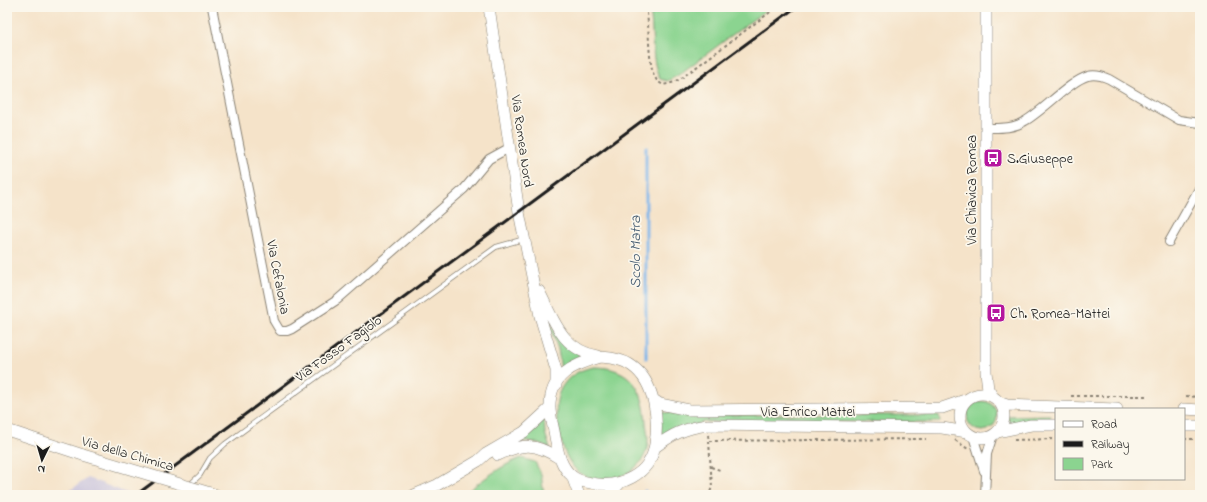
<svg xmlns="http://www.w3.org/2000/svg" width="1207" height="502" viewBox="0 0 1207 502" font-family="'Indie Flower',sans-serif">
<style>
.industrial{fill:#c6c0da}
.green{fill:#8bd490;stroke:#547856}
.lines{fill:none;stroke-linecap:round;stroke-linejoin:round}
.stream{stroke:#7ab4eb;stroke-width:3}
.lane-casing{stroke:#888072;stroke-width:5.5}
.street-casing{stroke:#888072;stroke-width:10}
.secondary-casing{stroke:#888072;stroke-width:12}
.path{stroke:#888072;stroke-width:2;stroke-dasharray:3 3;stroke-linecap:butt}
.lane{stroke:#fff;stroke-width:4}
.street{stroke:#fff;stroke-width:8}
.secondary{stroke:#fff;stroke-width:11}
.rail{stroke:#1c1c1c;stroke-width:3}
.secondary-bridge-casing{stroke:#888072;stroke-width:12;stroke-linecap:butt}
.secondary-bridge{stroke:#fff;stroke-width:11}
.labels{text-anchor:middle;stroke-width:3.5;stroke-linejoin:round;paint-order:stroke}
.street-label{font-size:14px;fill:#1c1c1c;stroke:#fbf7ec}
.poi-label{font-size:14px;fill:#1c1c1c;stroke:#fbf7ec;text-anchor:start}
.water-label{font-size:15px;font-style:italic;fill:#42596f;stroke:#fbf7ec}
</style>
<rect width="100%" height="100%" fill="#fbf7ec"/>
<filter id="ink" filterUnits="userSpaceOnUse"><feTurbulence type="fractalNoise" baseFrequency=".025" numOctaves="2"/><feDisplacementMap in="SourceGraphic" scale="8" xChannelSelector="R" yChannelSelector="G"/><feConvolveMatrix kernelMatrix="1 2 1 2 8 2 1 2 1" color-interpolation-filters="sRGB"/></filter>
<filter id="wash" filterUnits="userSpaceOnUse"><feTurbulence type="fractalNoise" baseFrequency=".012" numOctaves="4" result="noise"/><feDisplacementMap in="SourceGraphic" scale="16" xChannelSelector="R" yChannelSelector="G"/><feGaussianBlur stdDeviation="0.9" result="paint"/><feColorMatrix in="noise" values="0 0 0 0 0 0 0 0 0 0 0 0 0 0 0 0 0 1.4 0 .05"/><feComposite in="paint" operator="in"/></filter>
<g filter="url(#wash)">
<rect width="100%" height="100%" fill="#f5e3c9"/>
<path class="industrial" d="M88,478l44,17h-69z"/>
<path class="green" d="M649,7h121l-93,69 -10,5 -7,-2c-11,-22 -5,-49 -11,-72z
M542,306l19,37 21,13 -21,14 -3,-21z
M594,367c37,0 50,22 52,56 1,8 3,17 1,25 -4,19 -22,29 -40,31 -34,3 -43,-23 -49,-51 -2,-14 -4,-31 6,-44 7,-10 18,-15 30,-17z
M967 416a15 15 0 1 1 30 0a15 15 0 1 1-30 0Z
M659,412l39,3h241l1,7h-236l-42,18z
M1050,415v5l-43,6 1,-10z
M544,418l1,15 5,15 -20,-7h-12l17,-12z
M521,458l14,4 6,12 3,21h-81c18,-14 37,-29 58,-37z"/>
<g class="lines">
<path class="stream" d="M646,358v-211
M645,495v-4"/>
</g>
</g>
<g filter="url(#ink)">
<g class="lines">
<defs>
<path id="lane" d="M179,495l21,-20 10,-17 15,-14 271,-197 28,-8"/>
<path id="street" d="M212,7l62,314 6,10h7l5,-2 45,-29 127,-111 25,-30 20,-11
M986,128c13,0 27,1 39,-7 18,-10 45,-40 63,-45 8,-2 14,0 21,3l70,41 21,3
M1169,242l31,-55
M973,436l11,35
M985,495l2,-41 6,-19"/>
<path id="secondary" d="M489,7l30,205 21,104 16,54v15
M986,7v365l2,17 5,8
M539,291c15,29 23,59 59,65
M600,357c11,1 23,2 32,9 23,16 27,53 23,78 -4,31 -36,45 -64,39 -6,-1 -15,-3 -19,-7 -12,-10 -14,-25 -17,-39 -1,-9 -5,-20 -5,-29 -1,-33 24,-44 50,-51z
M960 416a22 22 0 1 1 44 0a22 22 0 1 1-44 0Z
M654,400l6,4 29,6 253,-2 26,-9
M1001,403l6,2 110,4
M1184,409l16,1
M1184,426h16
M7,430l76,25
M997,432l34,-7h25
M654,448c18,-14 31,-20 54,-23l234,3 25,4
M498,455c25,-12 37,-12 61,3
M572,476l7,19
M414,495l23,-10 41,-24 8,-7 38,-22 26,-24
M609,495l12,-13"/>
</defs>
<use href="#lane" class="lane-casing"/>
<use href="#street" class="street-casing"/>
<use href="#secondary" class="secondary-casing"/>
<path class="path" d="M646,7c4,18 1,59 10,72 1,3 5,4 7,6l12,-3 8,-5 94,-70
M1071,396h77
M1186,396l14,1
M708,435l1,6 217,-2
M1184,439h16
M955,440l13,9
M1014,440l42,-1
M709,441l3,46 -3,8
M711,467l9,3"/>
<use href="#lane" class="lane"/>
<use href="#street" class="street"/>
<use href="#secondary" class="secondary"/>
<path class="rail" d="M136,495l660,-488"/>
<defs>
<path id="secondary-bridge" d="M83,455l134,40"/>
</defs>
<use href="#secondary-bridge" class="secondary-bridge-casing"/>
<use href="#secondary-bridge" class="secondary-bridge"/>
</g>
</g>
<defs>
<symbol id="bus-square" viewBox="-11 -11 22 22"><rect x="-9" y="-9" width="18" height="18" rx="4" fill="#b5179e" stroke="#fbf7ec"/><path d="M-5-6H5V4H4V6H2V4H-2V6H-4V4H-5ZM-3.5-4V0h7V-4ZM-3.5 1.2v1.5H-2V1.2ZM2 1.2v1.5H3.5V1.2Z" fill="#fff"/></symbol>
</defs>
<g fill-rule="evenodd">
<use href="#bus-square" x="982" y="147" width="22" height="22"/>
<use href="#bus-square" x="985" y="302" width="22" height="22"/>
</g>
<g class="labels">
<g class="street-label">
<text transform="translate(523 141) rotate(82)" y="5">Via Romea Nord</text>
<text transform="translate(971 190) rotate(-90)" y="5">Via Chiavica Romea</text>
<text transform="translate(279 277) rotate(79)" y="5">Via Cefalonia</text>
<text transform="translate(338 348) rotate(-36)" y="5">Via Fosso Fagiolo</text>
<text x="808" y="416">Via Enrico Mattei</text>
<text transform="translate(128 453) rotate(16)" y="5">Via della Chimica</text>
</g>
<g class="poi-label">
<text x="1007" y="163">S.Giuseppe</text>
<text x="1010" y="318">Ch. Romea-Mattei</text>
</g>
<g class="water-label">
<text transform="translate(635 252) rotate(-90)" y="5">Scolo Matra</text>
</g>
</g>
<rect width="1207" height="502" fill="none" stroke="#fbf7ec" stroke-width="24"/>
<rect x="1055" y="408" width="130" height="72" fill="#fbf7ec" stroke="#a29f99"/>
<rect x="1063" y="421" width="20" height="6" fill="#ffffff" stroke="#a29f99"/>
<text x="1091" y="428" font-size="12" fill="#1c1c1c">Road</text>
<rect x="1063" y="441" width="20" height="6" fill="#1c1c1c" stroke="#a29f99"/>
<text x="1091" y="448" font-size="12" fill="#1c1c1c">Railway</text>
<rect x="1063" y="458" width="20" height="12" fill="#8bd490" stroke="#a29f99"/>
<text x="1091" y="468" font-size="12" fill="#1c1c1c">Park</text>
<g transform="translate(42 460) rotate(185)" stroke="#fbf7ec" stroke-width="3" paint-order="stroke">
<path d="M0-3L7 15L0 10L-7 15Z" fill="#1c1c1c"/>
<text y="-6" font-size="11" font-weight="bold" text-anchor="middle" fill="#1c1c1c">N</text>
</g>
</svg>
